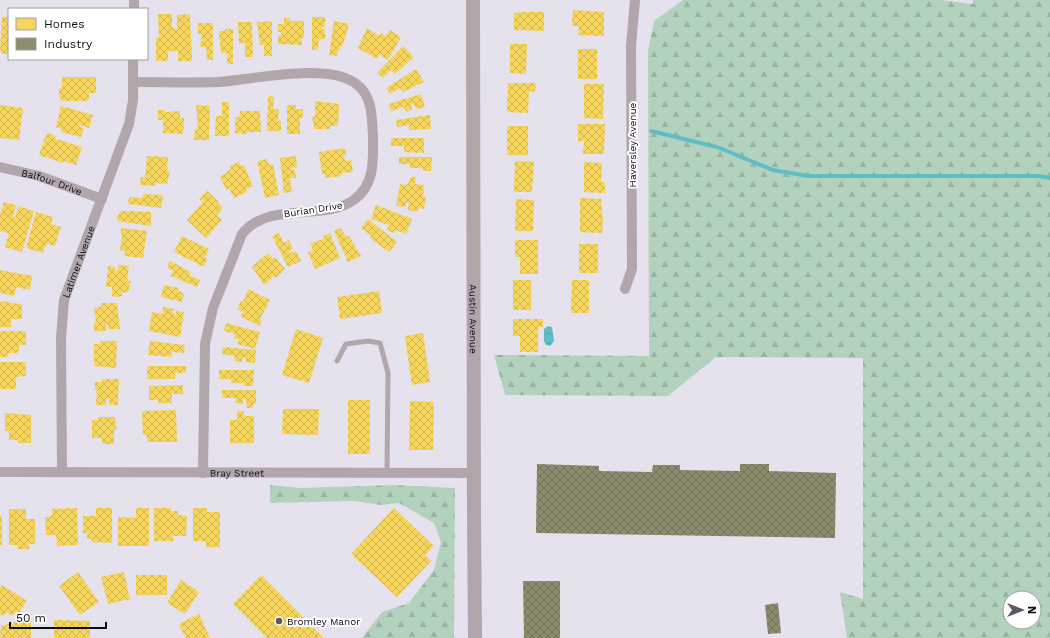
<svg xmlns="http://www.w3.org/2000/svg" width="1050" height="638" viewBox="0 0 1050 638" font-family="'Work Sans',sans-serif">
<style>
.forest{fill:url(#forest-firs);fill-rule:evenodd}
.water{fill:url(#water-waves)}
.homes{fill:url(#homes-cross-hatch)}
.industry{fill:url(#industry-cross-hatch)}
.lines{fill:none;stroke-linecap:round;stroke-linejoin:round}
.stream{stroke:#5ebec4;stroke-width:4}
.service{stroke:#b1a7aa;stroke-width:5}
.minor{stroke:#b1a7aa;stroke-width:10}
.secondary{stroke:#b0a6aa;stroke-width:14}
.poi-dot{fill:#5a5860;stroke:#fff;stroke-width:1.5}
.labels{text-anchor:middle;stroke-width:4;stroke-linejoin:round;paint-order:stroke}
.street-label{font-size:10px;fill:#0f0d14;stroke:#fff}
.poi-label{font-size:10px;fill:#0f0d14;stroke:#fff;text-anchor:start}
</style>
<defs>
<pattern id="forest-firs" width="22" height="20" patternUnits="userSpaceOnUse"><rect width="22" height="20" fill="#b3d2be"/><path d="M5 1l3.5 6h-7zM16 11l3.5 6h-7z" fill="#99b3a2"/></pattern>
<pattern id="water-waves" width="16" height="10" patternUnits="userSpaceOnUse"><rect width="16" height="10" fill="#5ebec4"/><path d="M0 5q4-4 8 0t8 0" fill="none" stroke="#50a2a8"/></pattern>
<pattern id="homes-cross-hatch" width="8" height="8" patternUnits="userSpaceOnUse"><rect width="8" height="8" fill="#f6d55c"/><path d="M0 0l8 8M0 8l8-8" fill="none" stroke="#d2b64f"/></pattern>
<pattern id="industry-cross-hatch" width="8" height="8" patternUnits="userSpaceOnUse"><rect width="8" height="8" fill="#8c8c6e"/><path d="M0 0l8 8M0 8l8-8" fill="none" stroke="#717159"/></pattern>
</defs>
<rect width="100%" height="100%" fill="#e5e2ed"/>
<path class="forest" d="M683,0h258l32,4v-4h77v638h-203l-7,-46 23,7v-241l-147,-1 -48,39 -163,-1 -11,-40 155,1 -1,-305 6,-30zM1010,598h24v24h-24z
M270,485l31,3 93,-3 61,3 -1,150h-92l20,-26 27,-9 25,-33 7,-28 -7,-19 -35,-20 -19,2 -25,-4 -85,2z"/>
<path class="water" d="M548,326l4,1 2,14 -4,5 -4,-1 -2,-4v-12z"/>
<path class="homes" d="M573,10l31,2v24l-26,-1 1,-9h-7z
M526,12h18v19l-30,-1v-17z
M158,14h14v14h3v1h2v-14l13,-1 2,47h-14v-10h-10v10h-12v-23h3z
M2,17h7v37h-6l-3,-4z
M312,17h13v10h-3v2h3v10h-6l-1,11h-6z
M284,18h6v3h14v17h-2v7l-24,-1v-9h3v-3h-3v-8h6z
M264,21l8,1v34h-8v-11h-4l-3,-23h7z
M334,21l15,3 -6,21h-2l-1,5h-2l-1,6 -8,-1z
M238,22h14l1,35h-8v-14l-6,1z
M198,23h15v37h-6l-1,-13h-6l2,-13h-4z
M367,28l12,8 2,-3 5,3 4,-6 11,7 -13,23 -9,-6 -2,5 -19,-11z
M225,29h8v35h-6v-11h-6l-2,-22h6z
M510,44h17l-1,30 -16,-1z
M403,46l11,11 -19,17 -4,-4 -8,8 -6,-5z
M578,49h19v30h-19z
M416,69l8,13 -21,10 -3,-4 -10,6 -4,-6z
M62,77h34v16h-7v6l-3,2h-25l-2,-8v-4l3,-1z
M508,83h28l-1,9 -6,-1 -1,22 -21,-1z
M584,84h20l-1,35 -19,-1z
M421,94l4,13 -9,2 -2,-5 -3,1 1,4 -6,3 -2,-5 -13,4 -2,-7z
M268,96l6,1 -1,12h6l-1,12h3v10h-14z
M315,101l24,3 -1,22h-8v3h-16l-2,-13 3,1z
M222,102h7v34h-14l1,-20h6z
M0,105l23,3 -4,32 -19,-2z
M196,105l14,1 -1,34h-15l1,-11h3z
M287,105h9v4h7v9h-3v16h-13z
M61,106l32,9 -4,13 -10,-3v2l5,1 -3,9 -20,-5 1,-3 -6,-2z
M158,110h7v2l15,-1v7h4l-1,16 -20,-1v-13h-5z
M240,111h20l1,21h-14v2l-12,-1v-16h4z
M430,115l1,14 -22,1v-5l-12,2 -1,-7z
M578,124h27l-1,30h-21l1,-13h-6z
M507,126h21v29h-21z
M49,133l5,2 2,4 26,8 -6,18 -13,-4v2l-24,-8 7,-20z
M391,138h33v15l-20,-1v-6h-13z
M345,148l1,8h-2l1,5 6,-1 2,12 -12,1 1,3 -17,2v-5l-3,1 -3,-22z
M147,156l21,1 -1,13 3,1 -3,13 -11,-1 -1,3 -15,-1 1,-8 4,1z
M296,156l1,11 -5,1v2h3l1,8h-6l2,14 -8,1 -4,-35z
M399,157h33l-1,14h-8v-3h-13v-4h-11z
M267,159l2,6 4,-1 6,31 -14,3 -7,-33v-4z
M515,161l19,1 -2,30h-18z
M239,162l2,4 3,-1 9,21 -7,3 1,3 -13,6 -5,-10 -3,2 -6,-13 11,-8 -1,-3z
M584,162l18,1 -1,19h4v11l-21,-1z
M412,176l4,1 -1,7 9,1 -1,11 3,1 -2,12 -6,-1v4l-10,-2 1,-7 -3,-1 -1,5 -9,-1 4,-22 7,1z
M207,191l12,11 -1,1 5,5 -6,7 5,5 -16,18 -19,-18 16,-18 -4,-3z
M143,194l20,1 -2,13 -33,-4 1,-7 13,1z
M580,198l21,1 2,23 -1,11 -22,-1z
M516,199l18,1 -1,31h-18z
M4,202l12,3 -3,12 2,1 3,-12 16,5 -12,41 -17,-5 4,-14 -9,-2v-16z
M376,205l36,14 -6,15 -10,-4 -2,3 -7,-3 2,-5 -18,-6z
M122,211l29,1v14l-34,-5 1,-6z
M36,212l17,5 -2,7 10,3 -6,19 -7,-2 -4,4 -1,5 -17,-5z
M368,219l29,23 -8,10 -19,-14 2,-2 -11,-8z
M121,228l26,3 -4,27 -19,-2 1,-5 -5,-1 2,-15 -1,-1z
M341,228l5,9 3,-1 12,20 -13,6 -14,-31z
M279,233l5,10 5,-3 4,9 -4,2 1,2 6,-2 5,10 -13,6 -16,-31z
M330,233l10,25 -25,11 -7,-17 5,-2 -3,-7 14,-4 -1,-3z
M182,236l27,13 -4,9 2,1 -3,8 -30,-15z
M515,240h23v34h-18v-17h-5z
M579,244h19v29h-19z
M268,253l5,6 2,-2 10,12 -9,9 -2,-2 -10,9 -12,-18z
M170,261l21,11 -2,3 11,5 -3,7 -26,-11 2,-6 -6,-2z
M118,265l11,1 -2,15h4l-3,12 -6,-1v4l-4,1 -6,-1v-9h-6l2,-21 7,1v4h3z
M0,270l32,6 -2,14 -14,-3 -2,9 -14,-3z
M513,280h18v30h-18z
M572,280h17v33h-18z
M164,285l15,3 -1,3 6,2 -2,9 -21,-5z
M248,289l22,11 -10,19 2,1 -3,6 -19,-10 3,-4 -6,-3 4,-8 2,1z
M379,291l3,22 -42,6 -3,-22z
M9,301v2l13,1v15h-11v8h-11v-25z
M101,303h16l3,26h-12v-5h-2v7h-12v-9h2l-2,-15h7z
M163,307l11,2 -1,5 3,1v-4l8,1 -4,25 -31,-6 3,-19 10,2z
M513,319h30v8h-5v25h-18v-16h-7z
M226,323l34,9 -5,17 -18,-5 2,-5 -5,-1 1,-4 -11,-3z
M296,329l27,9 -14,45 -27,-8z
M0,331h26v14h-7v6l-3,2h-8v4h-8z
M423,333l7,49 -18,3 -7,-49z
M100,341h17l-1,27 -22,-2v-22h6z
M150,341l35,4 -1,8 -12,-1 -1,5 -23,-2z
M223,347l33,3 -1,13 -10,-1 1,-5h-3l-1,5 -8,-1 1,-5 -13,-2z
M0,362h26v14l-10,1v12h-16z
M147,366h39v7h-11v6h-28z
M219,370h35l-1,16h-9v-3h-13v-4h-12z
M102,379h17l-1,26h-9v-6h-3v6h-10l1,-14h-2v-9h7z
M183,385v9h-11v9h-14v-3h-9v-14z
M222,390h34v14h-3v4h-6l-1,-9h-3v5l-8,-1 1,-5h-14z
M348,400h22v54h-22z
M410,401l24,1 -1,48h-24z
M283,409h36l-1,26 -36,-1z
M176,410l1,32h-30v-7h-4l-1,-24z
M237,411h7v5h10v27h-24v-23h7z
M5,413l26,2v28h-13v-3h-9v-9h-4z
M98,417h17l1,13h-2v14h-12v-6h-10v-18h6z
M77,508l1,37 -21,1 -1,-11h-10l-1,-18 7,-1v-7z
M96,508h16v35l-20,-1v-3h-5v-6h-4v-17h13z
M136,508h13v38h-31v-29l18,1z
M154,508h17v3h7v4l9,1 -1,20h-13v5h-19z
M193,508h14v4h13v35h-14v-6h-13z
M394,508l40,38 -9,9 6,6 -34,36 -46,-43z
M9,509h17v10h9v25h-6v5h-11v-4h-9z
M0,516h2v29h-2z
M78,572l21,30 -19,13 -21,-29z
M124,572l6,27 -22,5 -7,-27z
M136,575h31v20h-31z
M261,575l63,63h-57l-34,-34z
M181,580l18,12 -14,22 -18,-11z
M2,585l25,16 -9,14 -3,-3 -3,4 -6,-4 -2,4 -4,-2v-26z
M199,614l11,24h-24l-7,-14z
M19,617h12v21h-31l1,-12 18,-5z
M54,620l36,1v17h-36z"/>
<path class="industry" d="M537,464l62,2v5l53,1 1,-7h27v5l60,1v-7h29v7l67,2 -1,65 -299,-5z
M523,581h37v57h-36z
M778,603l3,30 -13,1 -3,-29z"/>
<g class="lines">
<path class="stream" d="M651,131l66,16 56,23 35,6h231l11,2"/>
<path class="service" d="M337,361l9,-17 22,-3 12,2 8,30 -1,100"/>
<g class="minor">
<path d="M134,9v-9"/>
<path d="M133,82c28,0 57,1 85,0 34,-2 108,-20 137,1 18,12 17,35 18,55 0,22 2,46 -18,61 -28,23 -86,1 -113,35l-29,74 -8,36 -2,129"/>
<path id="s1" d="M0,167l39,9 63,23"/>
<path d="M625,289l7,-20 -1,-223 4,-46"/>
<path id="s2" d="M0,472l474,1"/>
<path id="s3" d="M62,472l-1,-134 3,-38 65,-176 4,-24v-41"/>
</g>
<path class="secondary" id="s4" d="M473,0l1,517 1,121"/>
</g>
<circle class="poi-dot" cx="279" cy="621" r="4"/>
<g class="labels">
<g class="street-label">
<text transform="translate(632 145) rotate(-90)" y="4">Haversley Avenue</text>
<text dy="4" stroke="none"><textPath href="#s1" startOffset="54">Balfour Drive</textPath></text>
<text transform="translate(313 209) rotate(-9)" y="4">Burian Drive</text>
<text dy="4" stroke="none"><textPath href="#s3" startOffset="213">Latimer Avenue</textPath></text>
<text dy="4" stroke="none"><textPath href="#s4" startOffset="319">Austin Avenue</textPath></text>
<text dy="4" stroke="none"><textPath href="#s2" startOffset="237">Bray Street</textPath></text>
</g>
<g class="poi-label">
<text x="287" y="625">Bromley Manor</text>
</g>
</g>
<rect x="8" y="8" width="140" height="52" fill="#ffffff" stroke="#9f9ea1"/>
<rect x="16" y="18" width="20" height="12" fill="#f6d55c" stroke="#9f9ea1"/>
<text x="44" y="28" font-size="12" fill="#0f0d14">Homes</text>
<rect x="16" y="38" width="20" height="12" fill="#8c8c6e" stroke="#9f9ea1"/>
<text x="44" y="48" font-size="12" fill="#0f0d14">Industry</text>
<g transform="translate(1022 610) rotate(90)"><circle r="19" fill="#ffffff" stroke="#9f9ea1"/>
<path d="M0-3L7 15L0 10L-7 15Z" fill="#5a5860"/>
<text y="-6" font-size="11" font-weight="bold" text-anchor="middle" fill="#0f0d14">N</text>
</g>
<path d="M10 622v6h96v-6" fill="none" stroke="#0f0d14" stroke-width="2"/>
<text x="16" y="622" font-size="12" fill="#0f0d14" stroke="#ffffff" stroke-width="3" paint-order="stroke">50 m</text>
</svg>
